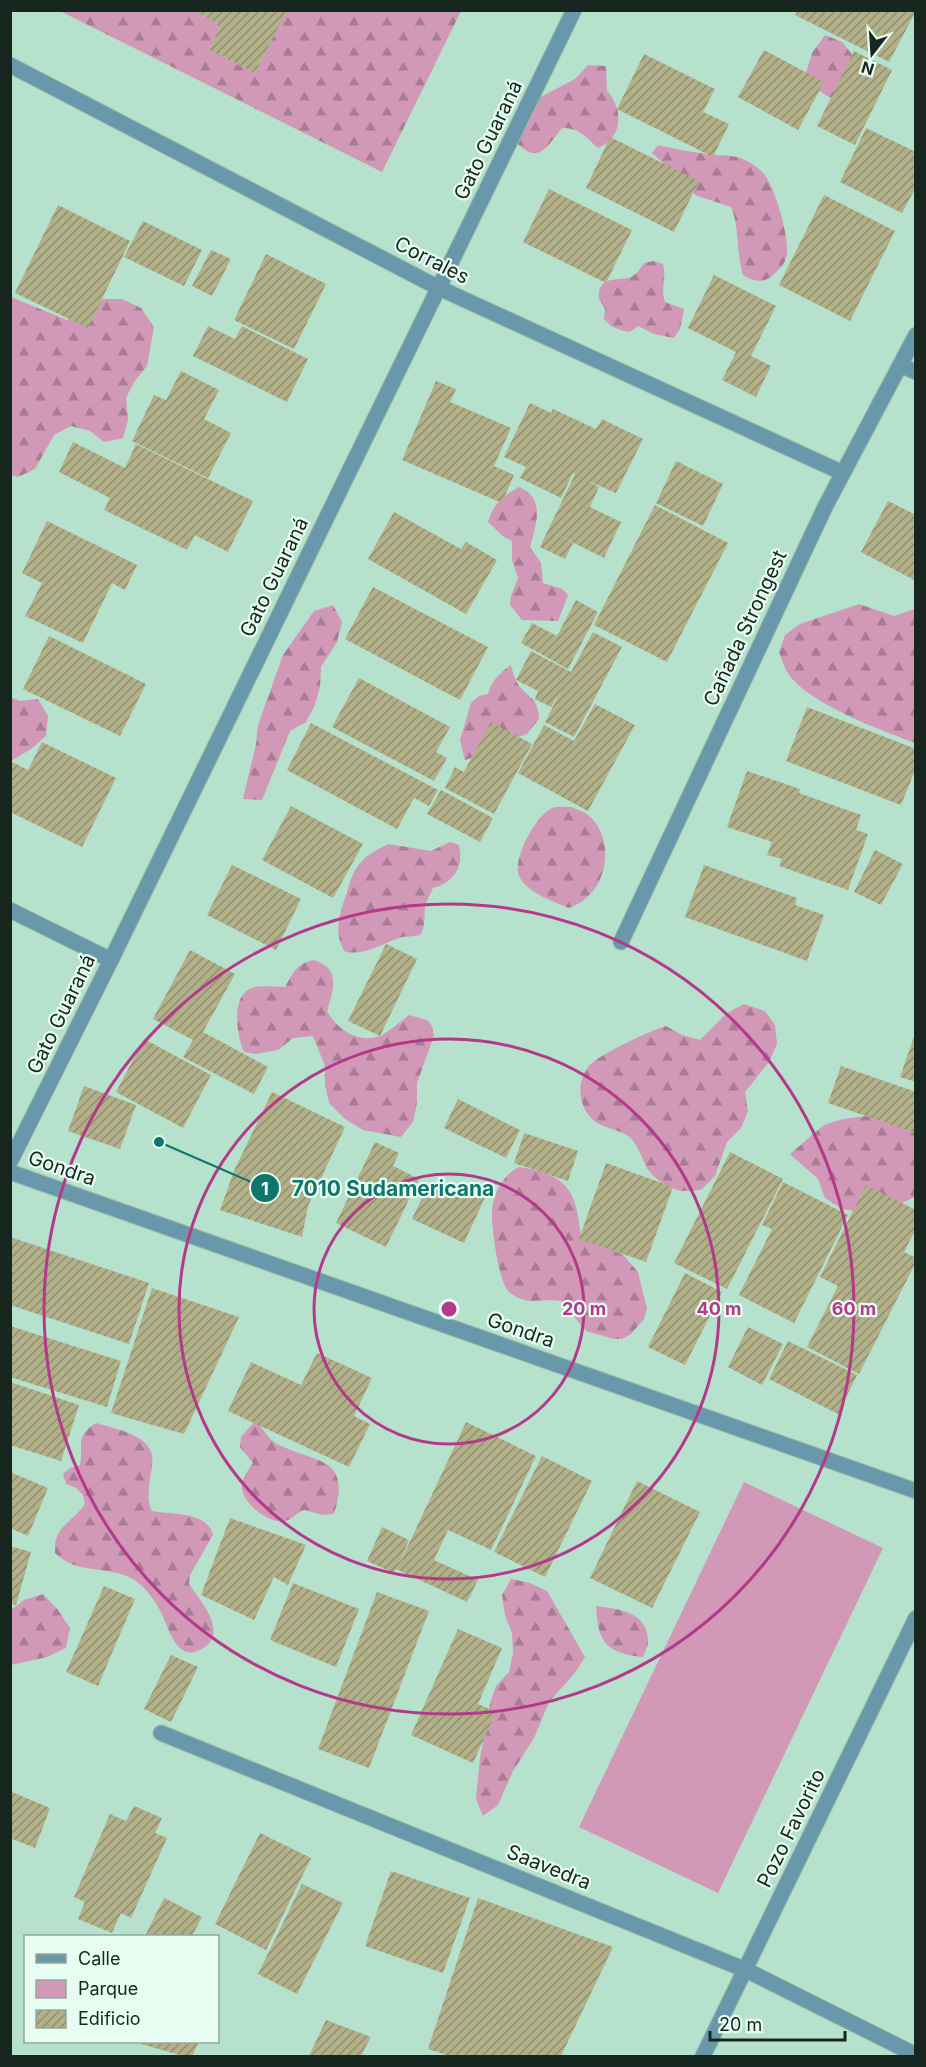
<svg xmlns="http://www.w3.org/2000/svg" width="926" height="2067" viewBox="0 0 926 2067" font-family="Inter,sans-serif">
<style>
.forest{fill:url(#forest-firs)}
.park{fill:#d198b8}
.building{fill:url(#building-hatch)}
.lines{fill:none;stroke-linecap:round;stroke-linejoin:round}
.minor-casing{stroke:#96bcaa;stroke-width:17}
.tertiary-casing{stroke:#96bcaa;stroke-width:17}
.minor{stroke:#6998ab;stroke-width:15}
.tertiary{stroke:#6998ab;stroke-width:15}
.ring{fill:none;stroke:#b5398a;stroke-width:3}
.labels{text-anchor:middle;stroke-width:4.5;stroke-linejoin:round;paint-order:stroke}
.street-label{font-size:20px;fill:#172720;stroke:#e7fdf2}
.centre{fill:#b5398a;stroke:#e7fdf2;stroke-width:3}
.ring-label{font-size:18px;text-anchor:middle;font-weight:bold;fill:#b5398a;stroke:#e7fdf2;stroke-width:4.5;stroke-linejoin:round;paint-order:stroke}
.leader{fill:none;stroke:#0f766e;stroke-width:2}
.callout-dot{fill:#0f766e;stroke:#e7fdf2;stroke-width:2}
.mark-label{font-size:18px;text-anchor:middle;font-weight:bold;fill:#fff}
.callout-label{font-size:21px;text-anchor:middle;font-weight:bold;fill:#0f766e;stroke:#e7fdf2;stroke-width:4.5;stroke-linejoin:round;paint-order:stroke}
</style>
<defs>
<pattern id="forest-firs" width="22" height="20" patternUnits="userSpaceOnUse" patternTransform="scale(1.5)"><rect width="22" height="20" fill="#d198b8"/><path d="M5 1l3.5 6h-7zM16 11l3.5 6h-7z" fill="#a97c95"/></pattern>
<pattern id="building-hatch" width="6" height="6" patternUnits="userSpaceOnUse" patternTransform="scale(1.5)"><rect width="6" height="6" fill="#b2b089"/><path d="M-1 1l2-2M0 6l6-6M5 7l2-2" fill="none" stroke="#908f70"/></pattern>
</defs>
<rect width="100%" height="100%" fill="#b6e1cd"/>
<path class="forest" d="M60,11h133l28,14 -12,25 46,23 31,-62h175l-79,161z
M825,35l17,7 13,16 -21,42 -18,-11 -10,-16 6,-20z
M588,65l18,1 1,25c17,18 16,47 -9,57 -12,-11 -20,-21 -36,-20 -14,17 -23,37 -44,16v-9l17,-35 40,-21z
M658,145c15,4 33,7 49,9 12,2 24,0 36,5 6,3 15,8 19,13 12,10 30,72 24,86 -2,8 -8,12 -14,18 -10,8 -19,5 -29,-1 -7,-22 -3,-47 -12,-68l-36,-12 -13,-15 -30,-27z
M654,261l9,3c4,15 -3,24 2,38l19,7 -4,20 -6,9 -20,-4 -16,-8 -8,6 -10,-2 -9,-4 -7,-7c0,-3 1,-6 1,-9 -2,-7 -8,-10 -6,-18 3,-16 20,-11 32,-15 6,-3 9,-8 13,-14z
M11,297l56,23 20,-9 16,-12h19l19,9 13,19 -7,39 -13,16 -8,16 2,22 -5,18 -19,4 -14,-11 -19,-5 -17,9 -19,34 -17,8 -7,-2z
M519,487c27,11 17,38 11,60l11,16 2,20 19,6 6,6 -10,26 -36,-1 -12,-15 1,-9 7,-18 -6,-18v-19l-8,-4 -16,-15c6,-19 15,-26 31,-35z
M859,604l35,12 21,-7v134c-34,-13 -112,-41 -129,-73 -3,-6 -5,-12 -7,-18l6,-17 15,-11z
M333,605l9,17 -5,20 -16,25 -1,20 -5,18 -9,17 -16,9 -28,69 -19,-1 13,-55 2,-19 25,-70 31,-44z
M511,665c2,8 4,16 9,22 12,13 18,12 19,32l-12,15 -9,3 -9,-5 -34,25 -10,3 -5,-20 11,-37 8,-7 9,-2c4,-14 12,-22 23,-29z
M10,697l10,4 18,-2 10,17 -2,20 -15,13 -20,12z
M571,807c5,2 12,4 17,8 25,20 22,64 -3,84 -4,4 -11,7 -16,9 -16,-7 -42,-15 -50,-32 -7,-17 17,-61 33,-68 5,-2 13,-1 19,-1z
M450,842l9,3c5,22 -5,37 -26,43l-8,17 -1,20 -3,9c-9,4 -14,1 -22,4 -18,6 -36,19 -55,13 -11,-21 -4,-38 3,-59 3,-9 5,-19 11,-26 7,-11 19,-16 30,-22l43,7z
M314,960c28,9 19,30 13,51 10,19 33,34 55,24 9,-5 18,-13 27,-20l18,5 5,6 2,10 -17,47v20l-4,19 -12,15 -38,-7 -18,-11 -16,-16 -4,-18v-19l-12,-30 -20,2 -15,12 -23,4 -11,-2c-7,-15 -14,-57 8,-64 9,-3 23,-1 33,-1 8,-14 12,-24 29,-27z
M744,1004l21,7 10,14 2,19 -8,18 -24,30 3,19 -7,17 -14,14 -12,34 -14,14c-6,0 -12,1 -18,1 -13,-1 -32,-14 -37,-25 -5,-10 -9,-25 -19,-31 -11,-6 -24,-7 -34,-15 -15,-14 -17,-38 -4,-54 9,-11 62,-36 77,-40l16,9 18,5 27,-27z
M882,1114l33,8v75l-18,8 -37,7 -18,-3 -17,-11 -7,-19 -28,-25 34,-29 19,-6z
M519,1167c49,8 57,23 62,69l42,19 15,17 9,37 -3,10 -13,15 -9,5h-8l-28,-8 -25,-30c-20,-3 -33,6 -52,-9 -10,-8 -18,-66 -17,-80 1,-19 11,-37 27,-45z
M255,1421c9,7 11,17 22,23 39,20 75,11 57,70l-11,1 -19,-5c-6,2 -11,8 -16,10 -15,7 -44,-15 -46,-31 -1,-9 6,-19 11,-26l-13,-16 1,-10z
M96,1423c16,5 52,11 56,32 2,11 -3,22 -3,33 -1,10 -1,15 3,23 20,4 55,0 61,24l-23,40 -1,9c12,18 42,50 11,66 -22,11 -30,-18 -36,-31 -6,-15 -18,-32 -31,-40 -24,-14 -57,-4 -78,-26 -2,-27 17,-30 30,-49l-2,-9 -7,-7 -10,-4 -3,-10 7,-6 10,-3c4,-21 -6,-28 16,-42z
M511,1579l19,4 17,8 38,66 -11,17 -25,28 -15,36 -21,33 -15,34 -15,11 -7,-17 4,-41 10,-55 6,-17 13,-14 4,-19 -1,-20 -7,-18 -3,-20z
M43,1594l15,16 12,18 -4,20 -19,9 -36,8v-55l13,-10z
M596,1606c21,3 50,5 52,33 1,5 -3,13 -5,18 -37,-4 -45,-14 -47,-51z"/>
<path class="park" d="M744,1482l139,66 -165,345 -139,-66z"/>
<path class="building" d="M191,10h96l-32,63 -46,-23 12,-25z
M798,10h118v1l-27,51 -94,-47z
M764,50l60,32 -26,48 -60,-33z
M854,51l38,19 -37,75 -38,-19z
M644,54l71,35 -12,23 26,12 -16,33 -96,-48z
M866,128l50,24v35l-14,26 -62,-31z
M610,137l89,44 -25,51 -88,-44z
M549,189l83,41 -26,53 -83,-41z
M824,195l71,36 -45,90 -71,-36z
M58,205l72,36 -42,87 -73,-35z
M143,221l59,29 -18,36 -60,-29z
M211,250l20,9 -19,37 -20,-10z
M266,254l60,30 -32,65 -60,-29z
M714,275l62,31 -25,50 20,10 -15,31 -34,-17 14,-28 -48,-24z
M208,326l27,13 7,-13 66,33 -21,43 -94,-46z
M181,371l38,19 -15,29 27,14 -23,45 -76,-37 22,-46 12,5z
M436,381l20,8 -6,13 61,26 -17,38 20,9 -12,28 -100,-43z
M530,403l21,10 2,-4 43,20 6,-10 41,20 -27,54 -28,-12 11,6 -9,20 31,15 -17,36 -56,-28 27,-56 -2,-1 -12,25 -41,-20 6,-11 -22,-10z
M73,442l52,26 11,-24 117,57 -25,51 -33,-17 -8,15 -83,-40 6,-12 -51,-26z
M676,461l47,23 -20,42 -47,-23z
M888,501l28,14v66l-55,-29z
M655,505l73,38 -61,119 -73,-37z
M394,512l67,37 5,-7 31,18 -31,54 -98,-55z
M47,521l90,44 -12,25 -13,-7 -29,60 -58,-27 17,-33 -20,-10z
M548,530l25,13 -8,16 -25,-12z
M373,587l115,60 -28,53 -115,-61z
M576,600l22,12 -30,57 -47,-26 11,-20 25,13z
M593,632l29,15 -48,90 -29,-15 17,-33 -11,18 -16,-8 3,-8 -22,-11 15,-29 40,21z
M49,636l97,48 -26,52 -97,-47z
M359,678l91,49 -14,25 11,6 -13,23 -102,-54z
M595,704l40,21 -47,86 -70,-38 26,-48 30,16z
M807,707l109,42v19l-15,37 -115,-44z
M491,722l41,22 -38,70 -49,-26 10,-21 9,5z
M311,723l127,67 -9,16 -15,-8 -17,31 -110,-59z
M42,742l74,36 -34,69 -72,-35v-51l18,9z
M747,771l53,18 -1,4 62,22 -5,15 12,4 -20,56 -69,-24 3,-7 -15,-4 5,-13 -45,-15z
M441,790l52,28 -13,24 -53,-28z
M291,806l72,38 -30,54 -71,-38z
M875,850l28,14 -22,41 -27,-13z
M232,865l69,34 -25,51 -69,-35z
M704,865l93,33 -2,7 29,10 -17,46 -122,-44z
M386,944l31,15 -37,77 -32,-15z
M190,950l45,24 -32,58 65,35 -14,27 -71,-37 10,-17 -40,-21z
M915,1034h1v48l-16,-5z
M144,1039l67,36 -28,53 -67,-36z
M841,1066l75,26v41l-88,-30z
M84,1086l52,19 -16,44 -52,-18z
M272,1092l73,35 -37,79 -6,31 -82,-27 14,-39z
M458,1099l62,31 -14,28 -62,-30z
M524,1133l54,18 -10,30 -54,-18z
M375,1142l24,11 -6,13 26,13 -33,68 -50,-24z
M730,1152l53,27 -56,110 -53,-26z
M606,1163l67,24 -27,75 -67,-23z
M430,1181l28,13 6,-12 23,11 -23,50 -52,-24z
M783,1182l65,33 -54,108 -55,-28 33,-66 -10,-4z
M866,1185l50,25v19l-12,23 12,6v4l-57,112 -52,-27 31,-61 -18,-9z
M10,1237l139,46 -20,61 -119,-39z
M685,1273l37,19 -37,73 -37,-18z
M152,1288l87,29 -55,117 -73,-21z
M10,1326l111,35 -14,46 -97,-30z
M748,1327l35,17 -21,41 -34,-18z
M788,1341l69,34 -19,39 -69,-35z
M317,1353l55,25 -18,38 16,8 -21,43 -121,-56 23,-49 50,23z
M10,1382l69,23 -18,56 -51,-16z
M466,1422l70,34 -45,94 -43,-20 -14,30 44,20 -11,22 -71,-33 -2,4 -27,-12 15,-34 27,13 -11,27z
M542,1456l50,25 -47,96 -51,-25z
M10,1472l38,16 -20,48 -18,-8z
M637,1481l63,31 -48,96 -62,-30z
M230,1518l76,27 -18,40 -14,-8 -20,43 -53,-25z
M10,1546l21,6 -15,53 -6,-2z
M293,1583l66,26 -23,58 -66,-27z
M104,1586l31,13 -37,87 -32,-14z
M377,1592l52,19 -60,157 -51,-19z
M458,1629l44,19 -24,56 18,8 -23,51 -62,-28z
M171,1655l27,12 -27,55 -27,-13z
M12,1792l38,16 -15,40 -25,-10v-41z
M134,1806l28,12 -7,15 12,5 -36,80 -10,-5 -9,20 -34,-14 7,-17 -11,-5 36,-83 16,7z
M260,1833l51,25 -45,92 -51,-26z
M391,1871l79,27 -27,75 -78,-27z
M302,1884l41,19 -46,91 -39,-20z
M164,1898l38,19 -10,19h-47z
M478,1898l135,49 -52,109h-111l-22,-7z
M326,2020l45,17 -10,19h-52z
M142,2042h57l-7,14h-9l-42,-12z"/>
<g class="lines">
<defs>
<path id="minor" d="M10,65l429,223 404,185
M900,365l16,7
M10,910l101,50
M621,942l204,-435 91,-172
M10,1172l906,319
M161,1733l585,237 170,85
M703,2056l213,-438"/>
<path id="tertiary" d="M10,1162l101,-202 463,-950"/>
</defs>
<use href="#minor" class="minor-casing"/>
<use href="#tertiary" class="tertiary-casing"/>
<use href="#minor" class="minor"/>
<use href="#tertiary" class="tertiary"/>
</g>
<g class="ring">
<circle cx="449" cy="1309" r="135"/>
<circle cx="449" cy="1309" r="270"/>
<circle cx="449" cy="1309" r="405"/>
</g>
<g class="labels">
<g class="street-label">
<text transform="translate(488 140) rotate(-64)" y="7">Gato Guaraná</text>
<text transform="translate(432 260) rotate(27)" y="7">Corrales</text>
<text transform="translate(274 577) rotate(-64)" y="7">Gato Guaraná</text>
<text transform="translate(745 628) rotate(-65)" y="7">Cañada Strongest</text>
<text transform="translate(61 1014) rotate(-64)" y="7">Gato Guaraná</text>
<text transform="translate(62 1168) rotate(19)" y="7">Gondra</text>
<text transform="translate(521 1330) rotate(19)" y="7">Gondra</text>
<text transform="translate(791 1828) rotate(-64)" y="7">Pozo Favorito</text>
<text transform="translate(549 1867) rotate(22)" y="7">Saavedra</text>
</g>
</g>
<circle cx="449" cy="1309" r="9" class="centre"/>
<g class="ring-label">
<text x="584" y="1315">20 m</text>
<text x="719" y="1315">40 m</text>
<text x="854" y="1315">60 m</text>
</g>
<path class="leader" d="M159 1142L265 1188"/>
<g class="callout-dot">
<circle cx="159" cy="1142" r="6"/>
<circle cx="265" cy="1188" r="15"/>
</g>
<g class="mark-label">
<text x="265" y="1195">1</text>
</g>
<g class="callout-label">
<text x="393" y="1196">7010 Sudamericana</text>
</g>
<rect width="926" height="2067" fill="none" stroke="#172720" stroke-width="24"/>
<rect x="24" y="1935" width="195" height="108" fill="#e7fdf2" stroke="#94a79e" stroke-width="1.5"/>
<rect x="36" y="1954" width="30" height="9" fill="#6998ab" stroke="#94a79e" stroke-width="1.5"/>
<text x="78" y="1965" font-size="18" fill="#172720">Calle</text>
<rect x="36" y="1980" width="30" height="18" fill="#d198b8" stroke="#94a79e" stroke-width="1.5"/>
<text x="78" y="1995" font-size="18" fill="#172720">Parque</text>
<rect x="36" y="2010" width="30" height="18" fill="url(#building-hatch)" stroke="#94a79e" stroke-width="1.5"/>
<text x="78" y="2025" font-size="18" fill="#172720">Edificio</text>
<g transform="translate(872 54) rotate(197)" stroke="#e7fdf2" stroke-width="4.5" paint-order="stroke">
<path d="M0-4.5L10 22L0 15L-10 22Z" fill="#172720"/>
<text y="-9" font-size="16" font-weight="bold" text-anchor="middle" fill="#172720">N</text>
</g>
<path d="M710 2031v9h135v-9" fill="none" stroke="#172720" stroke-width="3"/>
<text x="719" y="2031" font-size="18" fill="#172720" stroke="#e7fdf2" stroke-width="4.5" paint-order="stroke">20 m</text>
</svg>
